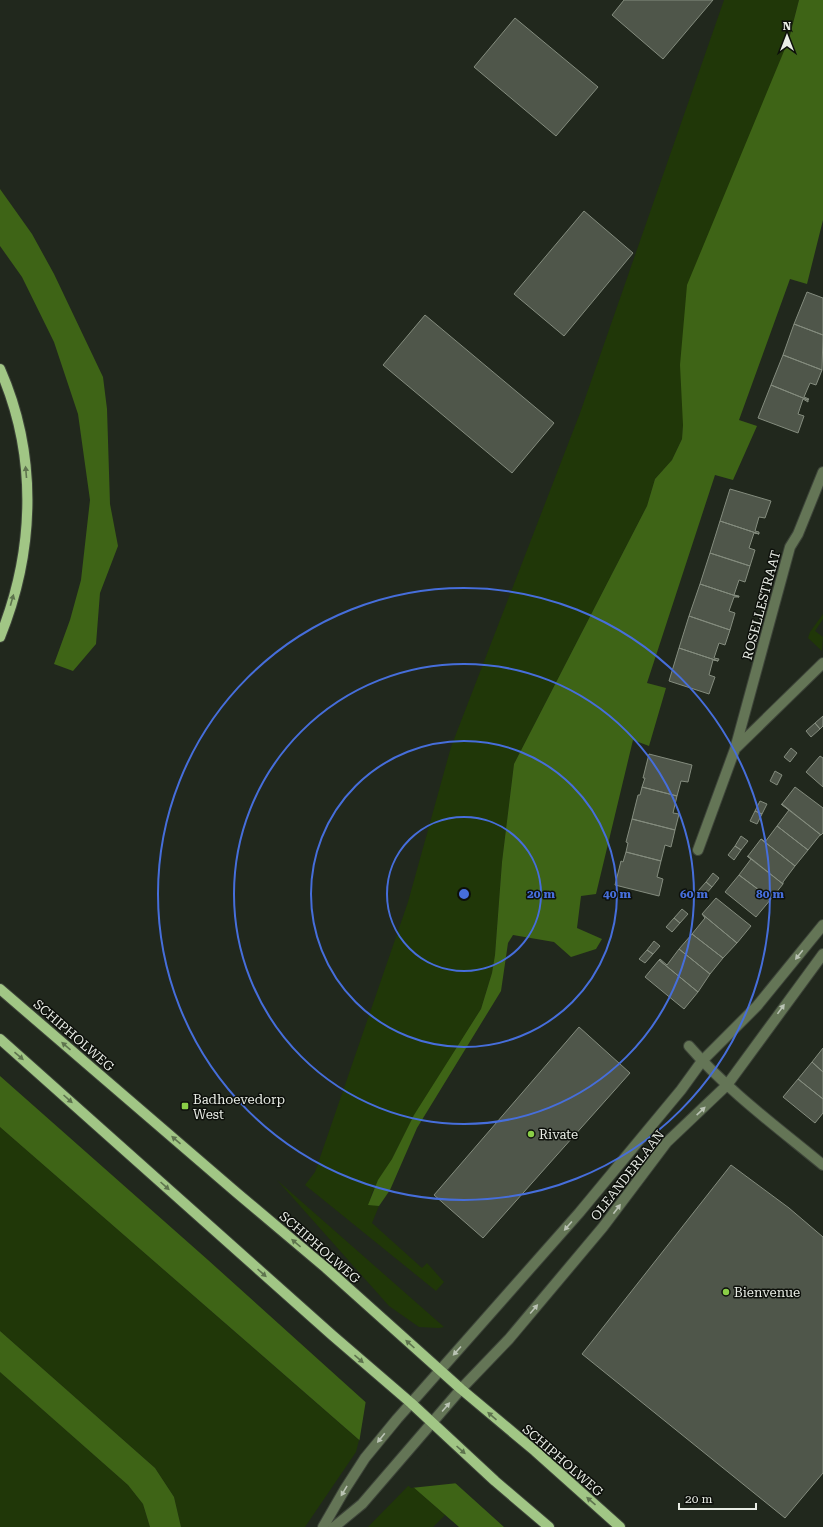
<svg xmlns="http://www.w3.org/2000/svg" width="823" height="1527" viewBox="0 0 823 1527" font-family="'Roboto Serif',serif">
<style>
.green{fill:#203708}
.water{fill:#3e6416}
.pier{fill:#21281d}
.building{fill:#4f564a;stroke:#848c7e}
.lines{fill:none;stroke-linecap:round;stroke-linejoin:round}
.minor-casing{stroke:#3d4439;stroke-width:12}
.major-casing{stroke:#3d4439;stroke-width:12}
.minor{stroke:#647556;stroke-width:10}
.major{stroke:#a1c685;stroke-width:10}
.oneway{fill:#5e744e}
.oneway2{fill:#bac3b4}
.ring{fill:none;stroke:#466edb;stroke-width:2}
.poi-dot{fill:#8ace47;stroke:#0d100b;stroke-width:1.5}
.labels{text-anchor:middle;stroke-width:3;stroke-linejoin:round;paint-order:stroke}
.street-label{font-size:13px;fill:#e9ede6;stroke:#0d100b}
.poi-label{font-size:13px;fill:#e9ede6;stroke:#0d100b;text-anchor:start}
.centre{fill:#466edb;stroke:#0d100b;stroke-width:2}
.ring-label{font-size:12px;text-anchor:middle;font-weight:bold;fill:#466edb;stroke:#0d100b;stroke-width:3;stroke-linejoin:round;paint-order:stroke}
</style>
<rect width="100%" height="100%" fill="#21281d"/>
<path class="green" d="M724,0h75l-10,39 -9,23 -97,363 -1,14 -10,21 -17,19 -8,27 -133,258 -12,98 -7,93 -3,18 -11,36 -67,107 -22,43 -20,34 -3,11 10,2 -7,17 50,45 5,-5 17,19 -8,9 -131,-106 10,-13 93,-270 43,-155 129,-334z
M823,614v5l-8,12 8,6 -1,14 -14,-13 2,-6z
M0,1127l359,313 -3,12 -51,75h-124l-7,-30 -19,-29 -155,-137z
M277,1180l167,147 -5,1 -20,-1 -30,-21z
M0,1372l128,113 15,19 7,23h-150z
M410,1484l35,31 -12,12h-65z"/>
<path class="water" d="M799,0h24v220l-16,64 -17,-5 -51,141 18,6 -24,54 -18,-5 -68,208 19,5 -17,58 -16,-6 -37,154 -15,2 -4,32 25,11 -6,10 -25,8 -17,-15 -41,-7 -5,8 -7,48 -84,137 -27,62 -11,16 -11,-1 10,-25 14,-21 22,-44 67,-106 11,-36 3,-18 7,-93 12,-98 133,-258 8,-27 17,-19 10,-21 1,-14 -3,-60 7,-80 102,-246z
M0,189l32,45 22,40 49,103 4,32 3,95 8,42 -18,47 -4,51 -23,27 -19,-7 16,-44 11,-40 9,-80 -12,-86 -24,-72 -32,-65 -22,-31z
M0,1076l208,184 296,267h-45l-459,-400z
M0,1331l155,137 19,29 7,30h-31l-7,-23 -15,-19 -128,-113z"/>
<path class="pier" d="M366,1400l92,83 -47,5 -52,-45z"/>
<path class="building" d="M624,0h89l-50,59 -51,-44z
M515,18l83,69 -42,49 -82,-69z
M584,211l49,42 -69,83 -50,-42z
M807,292l16,6v37l-29,-11z
M425,315l129,108 -42,50 -129,-108z
M794,324l29,11 -1,35 -39,-15z
M783,355l39,15 -6,15 -6,-2 -6,14 5,2 -1,1 -37,-15z
M771,385l37,15v2l-5,-3 -5,15 6,2 -6,17 -40,-15z
M730,489l41,12 -6,17 -6,-1 -4,14 4,1v2l-39,-13z
M720,521l39,13 -5,-1 -5,15 6,2 -5,16 -40,-13z
M710,553l40,13 -5,16 -6,-2 -5,15 5,1v1l-39,-13z
M700,584l39,13h-5l-5,14 6,2 -5,17 -41,-14z
M689,616l41,14 -5,15 -6,-2 -5,15 5,1 -1,2 -39,-13z
M679,648l39,13 -5,-1 -4,15 6,2 -6,17 -40,-13z
M823,716v10l-3,3 -5,-6z
M815,723l5,6 -9,8 -5,-6z
M791,748l6,5 -7,9 -6,-5z
M649,754l43,11 -4,17 -7,-1 -4,15 -35,-9 3,-9h-2z
M820,756l3,2v29l-17,-15z
M775,771l7,4 -5,10 -7,-4z
M642,787l35,9 -4,17 6,1 -4,16 -43,-11 6,-24h2z
M795,787l28,21v25l-2,2 -39,-31z
M760,801l7,3 -5,10 -7,-3z
M781,804l40,31h-1l-12,15 -31,-24 12,-16z
M755,811l7,3 -5,10 -7,-3z
M632,819l43,11 -4,17 -6,-2 -4,16 -35,-9 2,-9 -2,-1z
M777,826l31,24 -13,16 -34,-27 4,3z
M741,836l7,5 -7,9 -6,-4z
M761,839l34,27 -12,16v2l-35,-28z
M735,846l6,4 -7,10 -6,-5z
M626,852l35,9 -4,16 6,2 -4,17 -44,-11 6,-24 2,1z
M747,856l36,28 -12,15 -32,-24 12,-16z
M713,873l6,5 -7,9 -6,-5z
M739,875l32,24 -15,18 -31,-25z
M706,882l6,5 -8,9 -6,-5z
M716,898l35,28 -14,17 -35,-29z
M682,909l6,5 -8,9 -6,-5z
M702,914l35,29 -14,15 -31,-24 13,-16z
M674,918l6,5 -8,9 -6,-5z
M692,934l31,24 -13,16 -31,-25z
M654,941l6,5 -7,8 -6,-4z
M679,949l31,25 -12,18 -39,-32 1,-1 7,6z
M647,950l6,4 -8,9 -6,-4z
M659,960l39,32 -14,17 -39,-32z
M579,1027l51,46 -147,165 -49,-43z
M823,1048v24l-11,-10z
M812,1062l11,10v27l-25,-20z
M798,1079l25,20v14l-8,10 -32,-26z
M731,1165l58,43 34,29v236l-38,45 -203,-164z"/>
<g class="lines">
<defs>
<path id="minor" d="M735,749l55,-202 8,-13 25,-62
M698,850l37,-101 88,-86
M689,1046c39,45 88,81 134,119
M323,1527l22,-38 20,-31 32,-39 182,-206 102,-123 21,-29 55,-55 66,-81
M334,1527l28,-23 99,-115 48,-50 94,-112 64,-85 60,-57 96,-131"/>
<path id="major" d="M0,369c38,86 35,182 0,268
M0,989l237,204 89,75 135,121 74,62 85,76
M0,1039l332,296 79,68 84,78 54,46"/>
</defs>
<use href="#minor" class="minor-casing"/>
<use href="#major" class="major-casing"/>
<use href="#minor" class="minor"/>
<use href="#major" class="major"/>
</g>
<defs><path id="oneway-solid" d="M-6-.8H1V-3.2L6.5 0L1 3.2V.8H-6Z"/></defs>
<g class="oneway">
<use href="#oneway-solid" transform="translate(26 472) rotate(-95)"/>
<use href="#oneway-solid" transform="translate(12 600) rotate(-74)"/>
<use href="#oneway-solid" transform="translate(66 1046) rotate(-139)"/>
<use href="#oneway-solid" transform="translate(19 1056) rotate(41)"/>
<use href="#oneway-solid" transform="translate(68 1099) rotate(42)"/>
<use href="#oneway-solid" transform="translate(176 1140) rotate(-139)"/>
<use href="#oneway-solid" transform="translate(165 1186) rotate(42)"/>
<use href="#oneway-solid" transform="translate(296 1243) rotate(-140)"/>
<use href="#oneway-solid" transform="translate(262 1273) rotate(42)"/>
<use href="#oneway-solid" transform="translate(410 1344) rotate(-138)"/>
<use href="#oneway-solid" transform="translate(359 1359) rotate(41)"/>
<use href="#oneway-solid" transform="translate(492 1416) rotate(-139)"/>
<use href="#oneway-solid" transform="translate(461 1450) rotate(42)"/>
<use href="#oneway-solid" transform="translate(591 1501) rotate(-139)"/>
</g>
<g class="oneway2">
<use href="#oneway-solid" transform="translate(799 955) rotate(129)"/>
<use href="#oneway-solid" transform="translate(781 1009) rotate(-54)"/>
<use href="#oneway-solid" transform="translate(701 1111) rotate(-43)"/>
<use href="#oneway-solid" transform="translate(617 1209) rotate(-53)"/>
<use href="#oneway-solid" transform="translate(568 1226) rotate(131)"/>
<use href="#oneway-solid" transform="translate(534 1309) rotate(-50)"/>
<use href="#oneway-solid" transform="translate(457 1351) rotate(132)"/>
<use href="#oneway-solid" transform="translate(446 1407) rotate(-49)"/>
<use href="#oneway-solid" transform="translate(381 1438) rotate(129)"/>
<use href="#oneway-solid" transform="translate(344 1491) rotate(121)"/>
</g>
<g class="ring">
<circle cx="464" cy="894" r="77"/>
<circle cx="464" cy="894" r="153"/>
<circle cx="464" cy="894" r="230"/>
<circle cx="464" cy="894" r="306"/>
</g>
<g class="poi-dot">
<rect x="181" y="1102" width="8" height="8" rx="2"/>
<circle cx="531" cy="1134" r="4"/>
<circle cx="726" cy="1292" r="4"/>
</g>
<g class="labels">
<g class="street-label">
<text transform="translate(761 605) rotate(-75)" y="5">ROSELLESTRAAT</text>
<text transform="translate(74 1035) rotate(41)" y="5">SCHIPHOLWEG</text>
<text transform="translate(627 1175) rotate(-52)" y="5">OLEANDERLAAN</text>
<text transform="translate(320 1247) rotate(41)" y="5">SCHIPHOLWEG</text>
<text transform="translate(563 1460) rotate(41)" y="5">SCHIPHOLWEG</text>
</g>
<g class="poi-label">
<text x="193" y="1104">Badhoevedorp<tspan x="193" dy="15">West</tspan></text>
<text x="539" y="1139">Rivate</text>
<text x="734" y="1297">Bienvenue</text>
</g>
</g>
<circle cx="464" cy="894" r="6" class="centre"/>
<g class="ring-label">
<text x="541" y="898">20 m</text>
<text x="617" y="898">40 m</text>
<text x="694" y="898">60 m</text>
<text x="770" y="898">80 m</text>
</g>
<g transform="translate(787 36)" stroke="#0d100b" stroke-width="3" paint-order="stroke">
<path d="M0-3L7 15L0 10L-7 15Z" fill="#e9ede6"/>
<text y="-6" font-size="11" font-weight="bold" text-anchor="middle" fill="#e9ede6">N</text>
</g>
<path d="M679 1503v6h77v-6" fill="none" stroke="#e9ede6" stroke-width="2"/>
<text x="685" y="1503" font-size="12" fill="#e9ede6" stroke="#0d100b" stroke-width="3" paint-order="stroke">20 m</text>
</svg>
